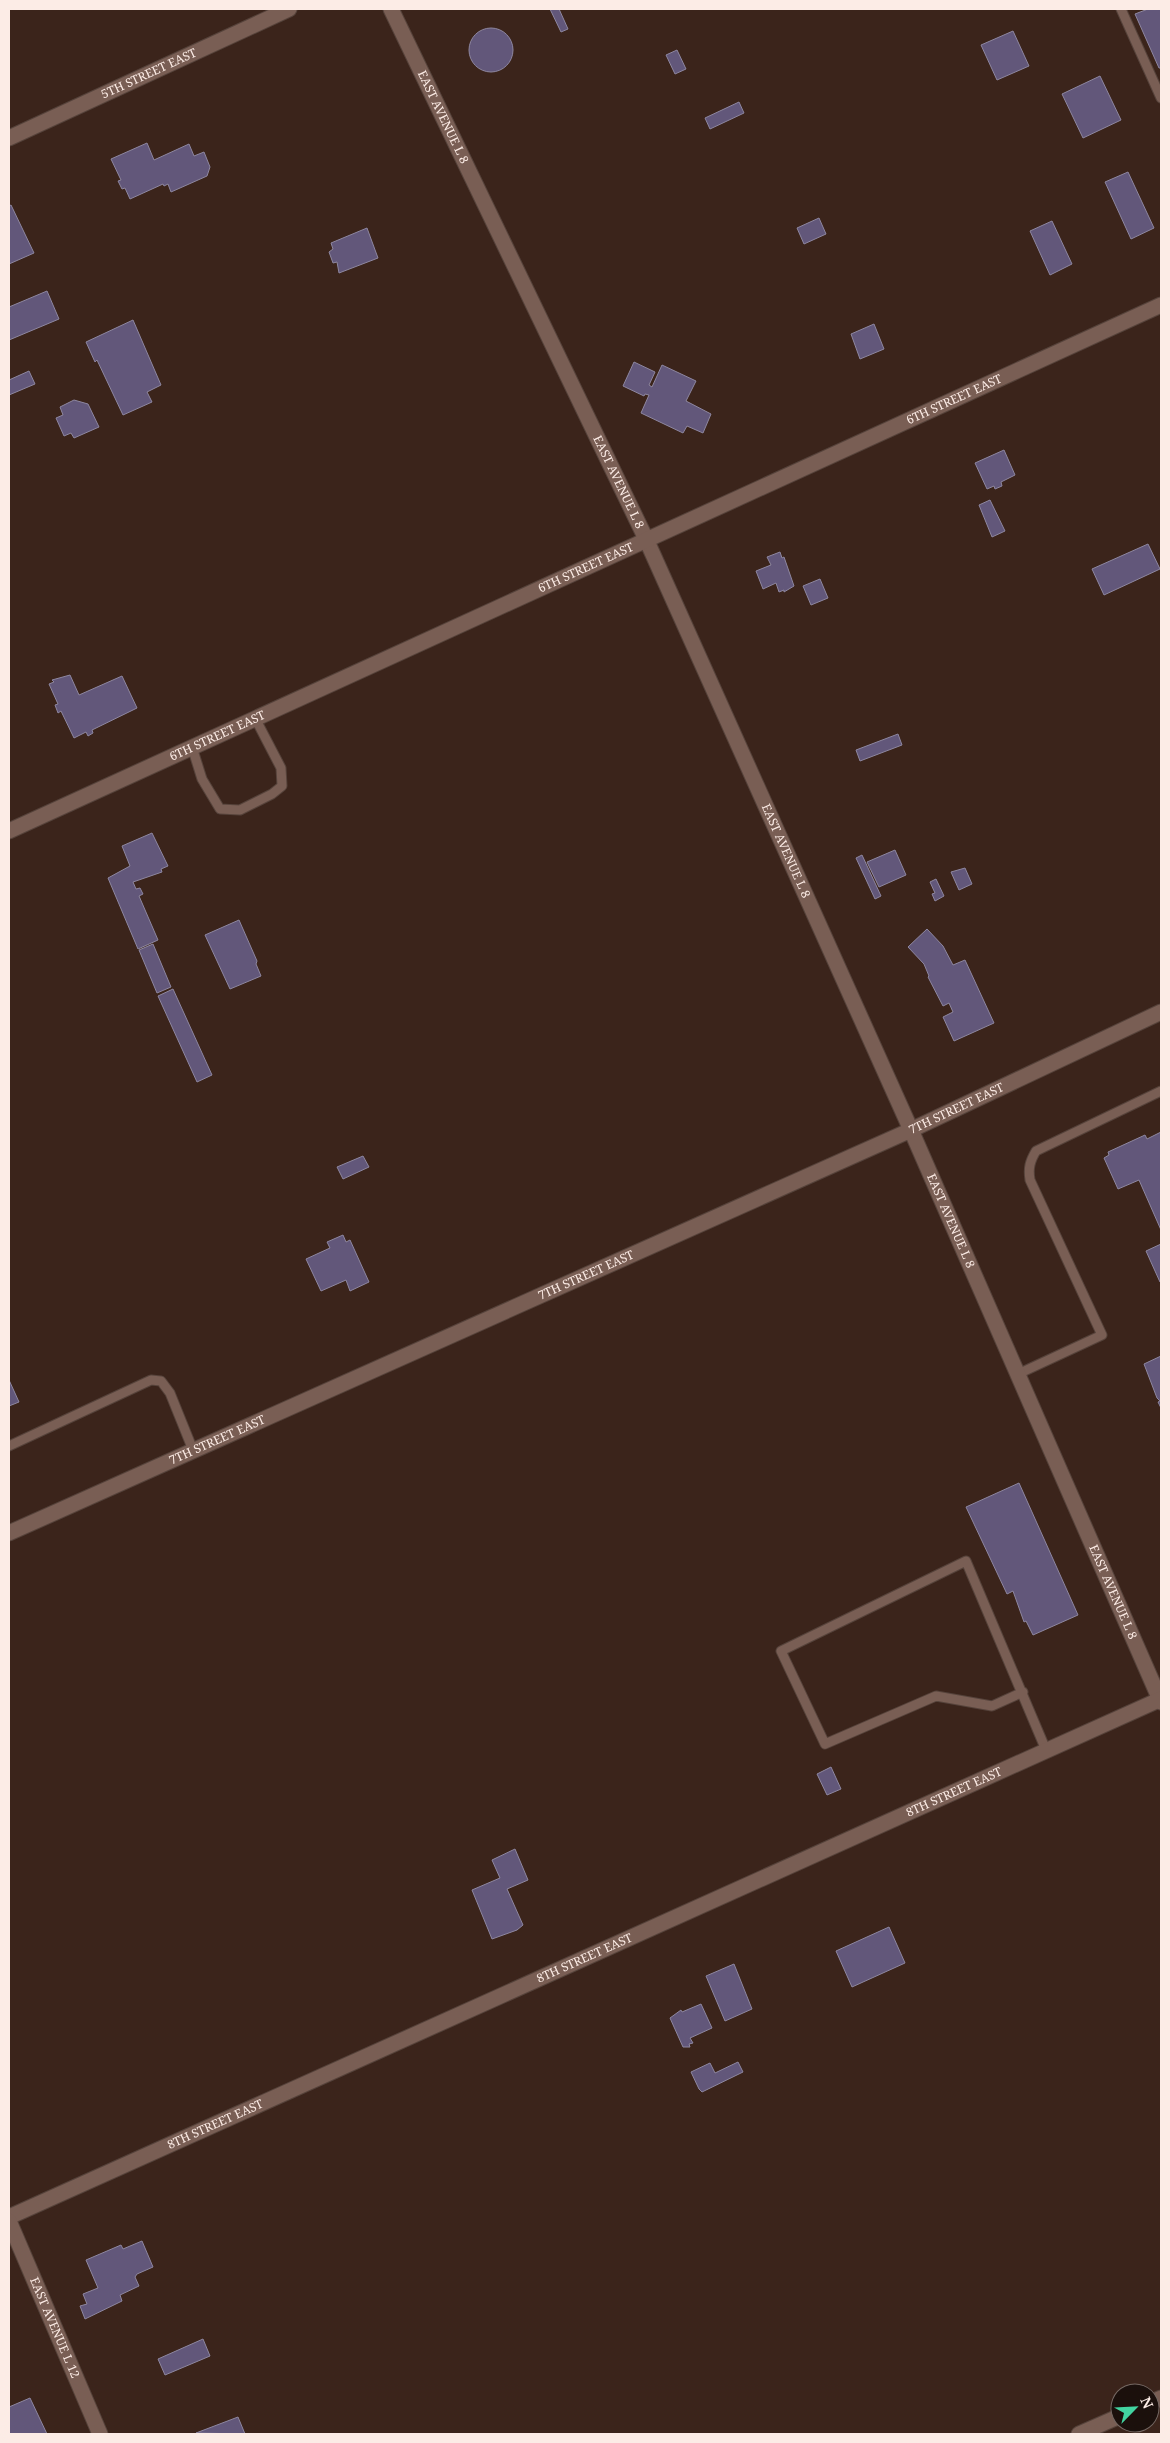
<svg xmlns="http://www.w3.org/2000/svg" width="1170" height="2443" viewBox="0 0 1170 2443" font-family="'Noto Serif',serif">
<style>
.building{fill:#62577a;stroke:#8e87a0}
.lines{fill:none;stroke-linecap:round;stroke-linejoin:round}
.lane-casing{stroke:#56433b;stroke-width:11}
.street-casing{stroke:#56433b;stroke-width:17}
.secondary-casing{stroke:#56433b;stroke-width:17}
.lane{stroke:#795e54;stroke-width:9}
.street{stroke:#795e54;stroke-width:15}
.secondary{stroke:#795e54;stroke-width:15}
.labels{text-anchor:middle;stroke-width:4.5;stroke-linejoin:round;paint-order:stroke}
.street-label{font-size:12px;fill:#fcece6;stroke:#1b100c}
</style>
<rect width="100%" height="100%" fill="#3b241b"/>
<path class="building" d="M550,9h9l9,20 -7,3z
M1148,9h13v59h-2l-24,-54z
M469 50a22 22 0 1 1 44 0a22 22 0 1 1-44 0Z
M1013,31l16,35 -32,14 -16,-35z
M677,50l9,19 -11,5 -9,-19z
M1100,76l21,44 -38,18 -21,-44z
M739,102l5,11 -34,16 -5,-11z
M147,143l7,17 35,-16 5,12 10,-4 6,15 -3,9 -36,16 -3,-8 -4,2 -1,-2 -33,15 -5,-11 -3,1 -4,-8 3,-1 -10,-21z
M1128,172l26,56 -23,11 -26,-57z
M11,205l23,48 -25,11v-58z
M819,218l7,16 -22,10 -7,-16z
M1052,221l20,43 -22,11 -20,-44z
M367,228l11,30 -39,15 -2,-11 -4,1 -4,-11 4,-3 -2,-6z
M47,291l12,28 -50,21v-33z
M133,320l28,65 -14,7 5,10 -29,13 -26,-55 -2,2 -9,-20z
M874,324l10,25 -24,10 -9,-25z
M634,362l21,10 -6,13 3,2 10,-22 34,16 -10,20 25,13 -8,19 -16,-7 -4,7 -42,-20 8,-18 -4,-1 -1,2 -21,-10z
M29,371l6,13 -26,11v-15z
M74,400l14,4 11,23 -25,11 -3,-5 -7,3 -8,-18 7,-3 -3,-8z
M1004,450l11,25 -14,7 1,4 -7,3 -1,-3 -7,3 -12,-26z
M990,500l15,31 -13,6 -13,-32z
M1148,544l12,25 -56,26 -12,-26z
M780,552l2,6 2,-1 10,29 -10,6v-2l-5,2 -3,-9 -13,6 -7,-18 15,-6 -4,-8z
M820,579l8,19 -17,7 -8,-19z
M70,675l9,20 43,-19 15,32 -45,22 1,3 -5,3 -2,-4 -12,6 -13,-27 -3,2 -3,-8 3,-1 -9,-20 5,-2 -2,-2z
M898,734l4,11 -42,16 -4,-11z
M152,833l16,33 -7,3 1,3 -29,10 3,7 4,-1 3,6 -4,2 19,44 -20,9 -30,-71 22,-12 -8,-20z
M895,850l11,25 -27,12 -12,-25z
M862,855l19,41 -6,3 -19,-41z
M965,868l7,16 -13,6 -8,-18z
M936,879l8,17 -9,5 -3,-7 3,-1 -5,-11z
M239,920l18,41 -1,3 5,12 -31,13 -25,-54z
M927,929l16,17 10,19 12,-5 29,63 -40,18 -11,-24 10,-5 -4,-9 -6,3 -15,-29 1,-1 -5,-12 -16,-17z
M153,944l18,43 -14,6 -18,-43z
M173,989l39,86 -15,7 -39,-86z
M1161,1132v98l-22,-50 -21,9 -14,-31 5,-3 -1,-3 37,-17 2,4z
M363,1156l6,11 -26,12 -6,-12z
M343,1235l3,7 4,-2 19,42 -19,9 -4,-11 -25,11 -15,-32 24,-11 -3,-6z
M1161,1244v38h-1l-14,-31z
M1161,1356v52l-3,-6 2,-1 -3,-3 -13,-34z
M9,1380l10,22 -10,4z
M1019,1483l59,132 -45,20 -7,-14 -2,1 -11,-31 -6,3 -41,-87z
M831,1767l10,22 -14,6 -10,-21z
M515,1849l13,31 -21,9 16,36 -6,5 -25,9 -20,-49 28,-12 -8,-18z
M889,1927l16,36 -53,24 -16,-36z
M734,1964l18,45 -27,12 -19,-45z
M701,2004l11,24 -22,10 3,5 -4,1 1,3h-7l-13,-29 11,-8 1,2z
M738,2062l5,10 -41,20 -3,-3 -8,-17 19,-9 5,10z
M142,2241l11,26 -16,7 -2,3 4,9 -19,9 2,6 -37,18 -5,-13 7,-2 -4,-10 15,-6 -12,-28 35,-15 2,4z
M203,2339l7,17 -45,19 -7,-16z
M30,2398l17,36h-38v-27z
M238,2417l7,17 -49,-1z"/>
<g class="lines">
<defs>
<path id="lane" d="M1121,9l40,89
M192,747l10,32 18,30 20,1 32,-16 10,-8 -1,-18 -26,-50
M1018,1374l84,-39 -72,-155c-2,-12 0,-19 6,-29l125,-60
M9,1446l142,-66 10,1 9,12 23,57
M1023,1692l-31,14 -56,-10 -111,48 -44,-93 185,-90 80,189"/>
<g id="street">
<path id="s1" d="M391,9l255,530 265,591 250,572"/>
<path id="s2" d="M9,138l280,-129"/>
<path id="s3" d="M9,831l1152,-526"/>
<path id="s4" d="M9,1533l902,-403 250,-118"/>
<path id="s5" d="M9,2217l1152,-518"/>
<path id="s6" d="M9,2221l91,213"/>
</g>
<path id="secondary" d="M1150,2403l11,-5
M1079,2434l41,-18"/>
</defs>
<use href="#lane" class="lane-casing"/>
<use href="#street" class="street-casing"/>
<use href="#secondary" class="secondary-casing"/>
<use href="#lane" class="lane"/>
<use href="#street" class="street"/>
<use href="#secondary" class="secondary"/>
</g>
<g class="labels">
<g class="street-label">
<text dy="4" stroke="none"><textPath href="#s2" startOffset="154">5TH STREET EAST</textPath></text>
<text dy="4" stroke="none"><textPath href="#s1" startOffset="120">EAST AVENUE L 8</textPath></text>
<text dy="4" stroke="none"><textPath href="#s3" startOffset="1039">6TH STREET EAST</textPath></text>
<text dy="4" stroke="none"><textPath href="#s1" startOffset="525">EAST AVENUE L 8</textPath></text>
<text dy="4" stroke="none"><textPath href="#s3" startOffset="634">6TH STREET EAST</textPath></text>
<text dy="4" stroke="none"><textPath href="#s3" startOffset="229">6TH STREET EAST</textPath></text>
<text dy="4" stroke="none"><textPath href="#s1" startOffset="930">EAST AVENUE L 8</textPath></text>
<text dy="4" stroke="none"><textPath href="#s4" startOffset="1038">7TH STREET EAST</textPath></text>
<text dy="4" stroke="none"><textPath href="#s1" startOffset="1335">EAST AVENUE L 8</textPath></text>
<text dy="4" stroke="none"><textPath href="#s4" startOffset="632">7TH STREET EAST</textPath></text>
<text dy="4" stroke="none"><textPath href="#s4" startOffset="228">7TH STREET EAST</textPath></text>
<text dy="4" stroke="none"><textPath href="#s1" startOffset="1740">EAST AVENUE L 8</textPath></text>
<text dy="4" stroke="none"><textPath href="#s5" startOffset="1036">8TH STREET EAST</textPath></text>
<text dy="4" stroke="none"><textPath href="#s5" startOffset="631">8TH STREET EAST</textPath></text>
<text dy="4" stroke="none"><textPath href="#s5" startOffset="226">8TH STREET EAST</textPath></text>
<text dy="4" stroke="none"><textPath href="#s6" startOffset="116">EAST AVENUE L 12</textPath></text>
</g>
</g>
<rect width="1170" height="2443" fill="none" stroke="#fcece6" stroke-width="20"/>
<g transform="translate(1135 2408) rotate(66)"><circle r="24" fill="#1b100c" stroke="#756863"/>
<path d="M0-4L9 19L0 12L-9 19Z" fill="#42d4a1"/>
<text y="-8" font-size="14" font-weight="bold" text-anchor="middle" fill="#fcece6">N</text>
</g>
</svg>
